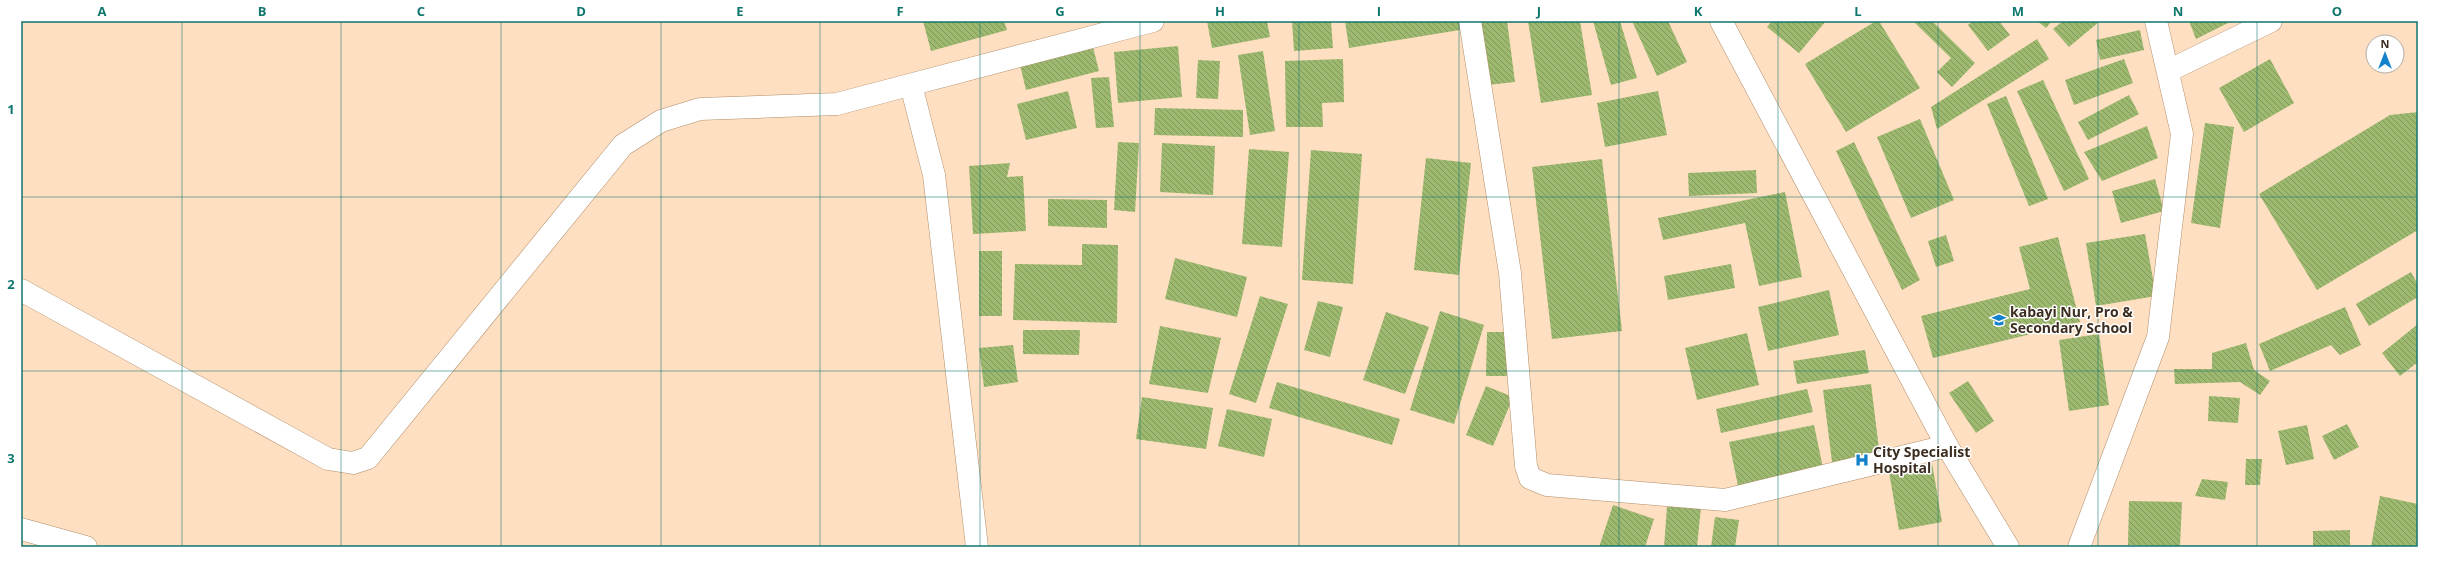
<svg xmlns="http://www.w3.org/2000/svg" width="2439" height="568" viewBox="0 0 2439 568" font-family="'Open Sans',sans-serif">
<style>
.building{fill:url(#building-back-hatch)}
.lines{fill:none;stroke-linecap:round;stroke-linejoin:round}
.minor-casing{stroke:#b18d69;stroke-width:23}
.tertiary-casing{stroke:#b18d69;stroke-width:23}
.minor{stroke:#fff;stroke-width:22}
.tertiary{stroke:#fff;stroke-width:22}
.grid{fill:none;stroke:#0f766e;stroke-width:1;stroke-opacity:0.55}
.labels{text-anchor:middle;stroke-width:3;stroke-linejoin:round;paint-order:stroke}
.poi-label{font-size:14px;font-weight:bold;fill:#3c2d1f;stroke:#fff;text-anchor:start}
.neatline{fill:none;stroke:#0f766e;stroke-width:1.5}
.grid-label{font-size:13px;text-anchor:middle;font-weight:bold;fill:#0f766e}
</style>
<defs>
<pattern id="building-back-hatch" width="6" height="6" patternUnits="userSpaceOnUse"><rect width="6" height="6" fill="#9db96f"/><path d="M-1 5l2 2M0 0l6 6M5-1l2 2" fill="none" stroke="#81975b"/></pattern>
</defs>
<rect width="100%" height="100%" fill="#fedfc1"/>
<path class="building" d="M923,21h81l3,9 -76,21z
M1207,21h60l3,16 -58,11z
M1292,21h39l2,27 -39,3z
M1345,21h119l2,8 -117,19z
M1479,21h28l8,61 -28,3z
M1528,21h52l12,74 -51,8z
M1593,21h27l17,57 -26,7z
M1632,21h36l19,41 -30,14z
M1772,21h54l-27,32 -32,-26z
M1876,21h3l41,67 -74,44 -41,-68z
M1918,21h14l43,42 -23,24 -15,-15 14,-14 -36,-35z
M1973,21h26l11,14 -22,16 -20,-26z
M2037,21h15l-6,7z
M2063,21h37l-31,26 -16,-18z
M2189,21h43l-36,18z
M2140,30l4,20 -44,10 -4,-20z
M2037,39l12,20 -112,70 -6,-22z
M1178,46l4,51 -64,6 -4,-51z
M1093,47l6,24 -73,19 -6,-25z
M1263,51l12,80 -25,4 -12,-80z
M1343,59l1,43 -22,1 1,24h-37l-1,-66z
M2124,59l9,24 -59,22 -9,-25z
M2270,59l24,44 -50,29 -25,-44z
M1198,60l22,1 -2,38 -22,-1z
M1109,77l5,50 -18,1 -5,-50z
M2043,80l46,99 -25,12 -47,-100z
M1068,91l9,37 -51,12 -9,-36z
M1658,91l9,44 -62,12 -8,-44z
M2129,95l10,19 -51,26 -10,-18z
M2006,96l42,103 -19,7 -42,-102z
M1155,108l88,2v27l-89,-2z
M2418,112v118l-101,60 -58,-96 131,-79z
M1920,119l34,81 -43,18 -34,-81z
M2205,123l29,4 -14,101 -29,-5z
M2147,126l11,32 -56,23 -18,-29z
M1118,142l21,1 -4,69 -21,-2z
M1854,142l66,138 -18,10 -66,-139z
M1162,143l53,3 -2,49 -53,-3z
M1249,149l40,3 -7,95 -40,-3z
M1311,150l51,4 -9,130 -51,-4z
M1426,158l45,5 -12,112 -45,-5z
M1602,159l20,172 -70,8 -20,-172z
M1010,163l-3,14 16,-1 3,55 -53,3 -4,-68z
M1756,170l1,23 -68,3 -1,-23z
M2155,179l9,32 -43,12 -9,-32z
M1785,192l17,85 -43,9 -14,-63 -82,17 -5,-22z
M1048,199l59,1v28l-59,-2z
M2145,234l11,62 -60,10 -10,-63z
M1946,235l8,26 -18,6 -8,-26z
M2058,237l22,85 -147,36 -12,-42 109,-27 -11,-42z
M1082,244l36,1 -1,78 -104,-3 2,-56 67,1z
M979,251h23v65h-23z
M1175,258l72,19 -10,40 -72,-18z
M1731,264l4,24 -67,12 -4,-24z
M2411,272l7,13v12l-49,29 -13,-22z
M1829,290l10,45 -71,16 -10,-44z
M1260,296l28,8 -32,99 -27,-9z
M1318,301l25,6 -13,50 -26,-7z
M2345,307l16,38 -21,10 -9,-10 -61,26 -11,-27z
M1440,311l44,14 -30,99 -44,-14z
M1386,312l43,15 -24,67 -42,-14z
M2418,324v38l-18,14 -18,-23z
M1160,326l61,12 -13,55 -59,-9z
M1023,330h57l-1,25 -56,-1z
M1487,332h23l-1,44h-23z
M1747,333l12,52 -62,15 -12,-52z
M2099,334l10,71 -40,6 -10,-71z
M2246,343l8,27 16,11 -10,14 -20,-13 -65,2 -1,-15h38v-16z
M1013,345l5,37 -34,5 -5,-39z
M1865,350l4,23 -72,11 -4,-23z
M1968,381l26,40 -18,12 -27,-40z
M1277,382l123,37 -8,26 -123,-37z
M1871,384l9,73 -48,5 -9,-72z
M1486,386l27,11 -20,49 -27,-11z
M1807,389l6,23 -92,21 -5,-24z
M2209,396l31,2 -2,25 -30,-2z
M1142,397l71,11 -7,41 -70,-10z
M1227,409l45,10 -8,38 -46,-11z
M2347,424l12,23 -25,13 -12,-24z
M1814,425l9,43 -85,18 -9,-44z
M2307,425l7,34 -28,6 -8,-34z
M2246,459h16l-2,26h-15z
M1932,463l10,59 -43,8 -10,-58z
M2202,479l26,3 -3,18 -30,-4z
M2380,496l38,8v43h-47z
M2129,501l53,1 -2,44 -52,-1z
M1613,505l41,14 -9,28h-46z
M1667,507h34l-4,40h-33z
M1715,517l24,3 -4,27h-24z
M2350,530v17h-37v-16z"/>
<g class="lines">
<defs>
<path id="minor" d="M1470,21l40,252 16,193 4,12 17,7 178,15 222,-54
M2168,71l103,-50
M911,85l23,90 43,372
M21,290l307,169 25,4 15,-5 255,-313 38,-24 39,-12 137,-5 316,-83
M21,529l65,18
M2079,547l79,-210 24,-203 -26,-113"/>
<path id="tertiary" d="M1721,21l226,425 61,101"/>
</defs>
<use href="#minor" class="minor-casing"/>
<use href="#tertiary" class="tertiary-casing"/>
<use href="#minor" class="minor"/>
<use href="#tertiary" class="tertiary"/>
</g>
<path class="grid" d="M182,21v526M341,21v526M501,21v526M661,21v526M820,21v526M980,21v526M1140,21v526M1299,21v526M1459,21v526M1619,21v526M1778,21v526M1938,21v526M2098,21v526M2257,21v526M21,197h2397M21,371h2397"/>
<defs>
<symbol id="school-bare" viewBox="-9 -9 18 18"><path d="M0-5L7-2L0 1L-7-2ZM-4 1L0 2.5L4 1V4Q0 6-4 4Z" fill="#1382cb" stroke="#fff" stroke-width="2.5" paint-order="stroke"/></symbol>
<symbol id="hospital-bare" viewBox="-9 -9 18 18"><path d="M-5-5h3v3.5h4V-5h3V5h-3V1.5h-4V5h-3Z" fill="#1382cb" stroke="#fff" stroke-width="2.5" paint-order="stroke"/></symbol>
</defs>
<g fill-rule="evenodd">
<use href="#school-bare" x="1989" y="310" width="20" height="20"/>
<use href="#hospital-bare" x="1852" y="450" width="20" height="20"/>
</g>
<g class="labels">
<g class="poi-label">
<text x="2010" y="317">kabayi Nur, Pro &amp;<tspan x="2010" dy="16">Secondary School</tspan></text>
<text x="1873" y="457">City Specialist<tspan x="1873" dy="16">Hospital</tspan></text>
</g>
</g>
<rect width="2439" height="568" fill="none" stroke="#ffffff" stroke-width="44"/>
<g transform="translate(2385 54)"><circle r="19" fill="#ffffff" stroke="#b1aba5"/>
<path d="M0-3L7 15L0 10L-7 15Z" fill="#1382cb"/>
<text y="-6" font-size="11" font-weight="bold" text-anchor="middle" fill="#3c2d1f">N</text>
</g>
<rect x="22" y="22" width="2395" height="524" class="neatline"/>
<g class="grid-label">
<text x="102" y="16">A</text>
<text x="262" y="16">B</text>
<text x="421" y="16">C</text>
<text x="581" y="16">D</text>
<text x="740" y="16">E</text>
<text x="900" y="16">F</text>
<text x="1060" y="16">G</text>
<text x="1220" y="16">H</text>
<text x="1379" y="16">I</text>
<text x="1539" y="16">J</text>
<text x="1698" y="16">K</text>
<text x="1858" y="16">L</text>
<text x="2018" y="16">M</text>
<text x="2178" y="16">N</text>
<text x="2337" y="16">O</text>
<text x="11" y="114">1</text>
<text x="11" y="289">2</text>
<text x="11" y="463">3</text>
</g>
</svg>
